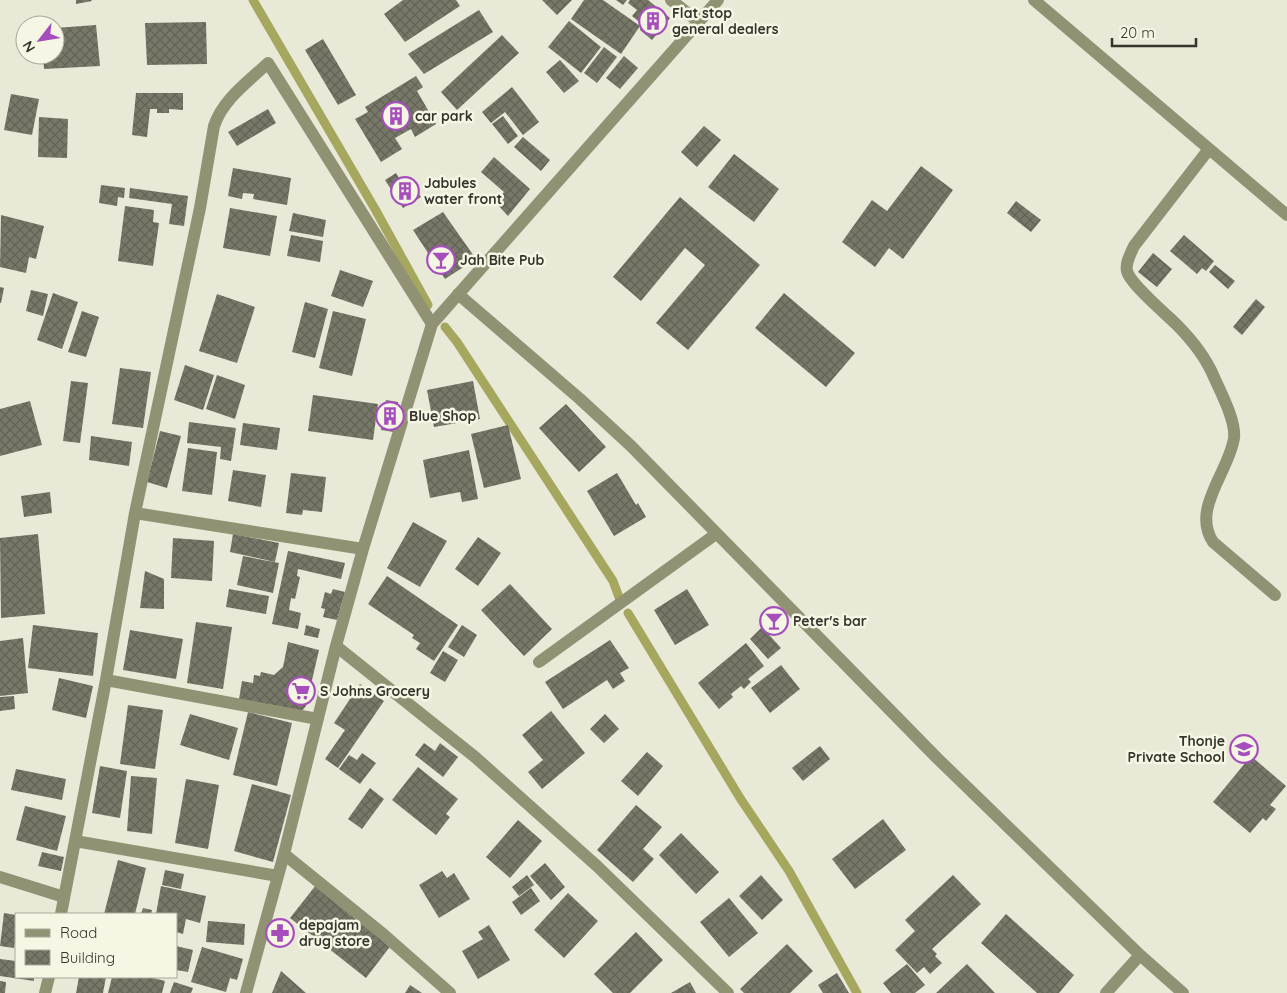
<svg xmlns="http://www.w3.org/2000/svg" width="1287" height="993" viewBox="0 0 1287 993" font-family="Quicksand,sans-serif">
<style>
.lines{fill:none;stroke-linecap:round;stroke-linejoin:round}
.stream{stroke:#a6a75e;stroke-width:9}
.building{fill:url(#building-cross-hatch)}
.minor{stroke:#919274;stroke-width:12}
.labels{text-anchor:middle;stroke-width:5;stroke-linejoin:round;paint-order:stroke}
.poi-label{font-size:14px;font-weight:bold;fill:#35352e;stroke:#f5f6e4;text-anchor:start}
</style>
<defs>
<pattern id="building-cross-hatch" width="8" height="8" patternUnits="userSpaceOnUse" patternTransform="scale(1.25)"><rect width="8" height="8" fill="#777868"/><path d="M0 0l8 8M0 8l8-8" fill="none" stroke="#626356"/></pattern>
</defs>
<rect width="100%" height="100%" fill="#e8e9d7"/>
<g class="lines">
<path class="stream" d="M253,0l122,209 53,96
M445,327l12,15 156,239 7,19
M628,613l112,185 49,73 68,122"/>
</g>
<path class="building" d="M76,0h15l1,1 -16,3z
M403,0h53l4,6 -55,36 -21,-28z
M542,0h30l-15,15z
M584,0h19l37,26 -19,28 -50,-35z
M616,0h11l-4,5z
M630,0h18l22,18 -18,22 -12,-10 3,-5 -11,-9 5,-6 -9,-7z
M479,10l14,22 -69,42 -16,-20z
M569,21l32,26 -20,26 -33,-26z
M206,22l1,42 -60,1 -2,-42z
M96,25l4,41 -56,3 -1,-14h12v-27z
M502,35l17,18 -62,57 -16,-18z
M323,39l33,56 -18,10 -33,-55z
M604,47l13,10 -20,26 -13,-10z
M624,56l14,12 -18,21 -14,-11z
M560,60l19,21 -15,12 -18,-21z
M416,76l7,11 -6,4 19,33 -21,13 -4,-8 -16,9 7,11 -21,13 -26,-43 13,-7 -3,-5z
M512,87l27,35 -16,13 -18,-23 -14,11 -9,-11z
M136,93h47v17l-14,-1v4h-12v-4h-7l-3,28 -15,-2z
M11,94l28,5 -7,36 -28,-5z
M268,109l8,14 -39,23 -9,-14z
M503,116l15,20 -10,8 -16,-20z
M39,117l29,2 -1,39 -29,-1z
M704,126l17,14 -24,27 -16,-15z
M523,137l27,23 -9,11 -27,-24z
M734,154l45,35 -25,33 -46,-35z
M494,157l36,32 -22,27 -12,-13 8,-11 -23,-20z
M921,166l32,24 -50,69 -14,-11 -14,19 -33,-25 30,-42 15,11z
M233,168l58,10 -4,27 -34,-6 1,-5 -11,-1 -1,6 -14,-3z
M396,173l8,13 7,-5 10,16 -18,11 -18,-28z
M101,185l24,3 -1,10 -6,-1 -1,9 -18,-3z
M130,188l58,8 -4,30 -15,-2 3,-20 -43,-6z
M680,197l80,68 -72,85 -32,-27 49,-58 -20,-17 -44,53 -28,-24z
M1016,201l25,19 -10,12 -24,-19z
M125,206l29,4 -1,12 6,1 -6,43 -35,-5z
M230,208l47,8 -7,40 -47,-8z
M443,212l33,47 -31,20 -32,-49z
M293,213l33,7 -3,17 -34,-6z
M1,215l43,11 -8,33 -7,-2 -3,16 -26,-6z
M291,235l32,6 -3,21 -33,-6z
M1184,235l30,26 -8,10 -4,-3 -5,6 -27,-23z
M1153,253l19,16 -15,18 -19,-15z
M1215,265l20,16 -7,8 -19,-17z
M340,270l33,11 -10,26 -32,-11z
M0,287l4,1 -3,15h-1z
M31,290l17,4 -5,22 -17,-5z
M53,293l25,9 -16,47 -25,-9z
M784,293l71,60 -29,34 -71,-59z
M217,294l38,13 -18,56 -38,-12z
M1256,299l9,8 -23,28 -9,-8z
M305,302l23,7 -13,49 -23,-6z
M82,311l17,6 -13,40 -18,-5z
M333,311l33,8 -14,57 -33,-8z
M185,365l29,10 -11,35 -29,-10z
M120,368l31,4 -8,56 -31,-4z
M217,375l28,10 -10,34 -29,-10z
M71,381l17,2 -8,60 -17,-2z
M473,381l7,38 -46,8 -7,-37z
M313,395l65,9 -5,36 -65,-9z
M386,400l12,2 -4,30 -13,-2z
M30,401l12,44 -42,11v-47z
M566,404l40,43 -27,25 -40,-44z
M189,422l47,6 -5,33 -11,-2 1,-12 -34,-4z
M243,423l37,5 -3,22 -37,-5z
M508,425l13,54 -37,9 -13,-54z
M160,431l21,5 -14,52 -20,-6z
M91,436l41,6 -3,24 -40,-6z
M188,448l29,4 -5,43 -30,-4z
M469,450l9,49 -16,3 -2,-10 -30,6 -7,-38z
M233,470l33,5 -5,32 -33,-6z
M291,473l35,4 -4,35 -19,-2 -1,5 -16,-2z
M617,473l19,32 2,-2 8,14 -32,19 -27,-45z
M50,492l2,21 -28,4 -3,-21z
M413,522l34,19 -27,46 -33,-19z
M38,534l7,80 -44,4 -1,-80z
M233,534l46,9 -4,19 -45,-10z
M478,537l23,16 -23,33 -23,-17z
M173,538l41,3 -2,40 -41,-3z
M288,551l57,12 -4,16 -43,-10 -1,7 3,1 -5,22 -4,-1 -2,12 12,3 -3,16 -26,-5z
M243,556l36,7 -6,30 -36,-8z
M145,571l19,8v30l-24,-1z
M387,576l71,49 -24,36 -18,-12 4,-6 -8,-5 2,-3 -46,-31z
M510,584l42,45 -28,27 -43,-46z
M229,589l40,7 -3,18 -40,-7z
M333,589l12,3 -8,28 -14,-3 2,-8 -4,-1 4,-16 6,2z
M687,589l22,36 -34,20 -21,-35z
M196,622l36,5 -9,62 -36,-6z
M33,625l65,8 -5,43 -65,-8z
M306,625l14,4 -2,9 -14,-3z
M462,625l15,10 -13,22 -16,-10z
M762,627l19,21 -13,11 -18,-20z
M130,630l53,9 -7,40 -53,-9z
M23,638l5,55 -28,3v-55z
M610,640l19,28 -9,5 5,8 -12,8 -6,-9 -44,29 -18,-27z
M288,642l31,8 -13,56 -5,6 -62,-13 3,-18 11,2 1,-8 6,1 1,-4 13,3 9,-8z
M746,643l18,23 -16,13 3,3 -7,7 -3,-3 -10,8 2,3 -14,12 -21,-26z
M443,651l15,9 -13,22 -15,-9z
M781,665l19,24 -30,24 -19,-25z
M59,678l34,8 -7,32 -34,-8z
M360,684l24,17 -46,67 -13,-9 20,-29 -11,-7z
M14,696l1,13 -15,2v-14z
M128,705l35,5 -8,59 -35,-5z
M551,711l34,42 -43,36 -14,-17 15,-12 -21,-25z
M248,712l44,11 -15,63 -44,-11z
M190,714l48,14 -9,32 -49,-15z
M605,714l14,15 -15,14 -14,-14z
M424,743l11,8 5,-8 18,14 -15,20 -28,-22z
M820,746l10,13 -27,22 -11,-13z
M647,752l16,14 -25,30 -17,-15z
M362,753l14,10 -16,21 -21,-15 10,-14 8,5z
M1251,756l35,30 -16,19 6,4 -10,12 -3,-3 -13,15 -37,-31z
M100,766l27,5 -7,47 -28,-5z
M418,767l40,32 -12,15 4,3 -14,18 -44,-35z
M16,769l50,10 -4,21 -51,-10z
M131,776l26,2 -5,56 -25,-3z
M186,779l33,6 -11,64 -33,-6z
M252,784l39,11 -18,67 -39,-11z
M370,788l14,11 -22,30 -14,-10z
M636,805l26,22 -19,22 11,10 -21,23 -36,-32z
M25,806l41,10 -9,35 -41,-11z
M883,819l23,31 -51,39 -23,-30z
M518,820l24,21 -32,37 -24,-21z
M681,833l38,39 -23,22 -37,-39z
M42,852l22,5 -3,14 -23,-5z
M118,860l28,8 -11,46h-31z
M545,863l20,24 -14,13 -21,-24z
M165,870l19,4 -3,15 -19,-4z
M442,871l5,7 7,-5 16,26 -31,19 -20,-33z
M527,875l7,10 -15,11 -7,-9z
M761,875l22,25 -21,20 -23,-24z
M953,875l28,29 -49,45 5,5 -2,2 7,7 -12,11 -6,-7 -7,6 -22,-23 20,-19 -10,-11z
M316,885l76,59 -26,34 -76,-60z
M161,886l45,10 -6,27 -14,-4 -3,15 -7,-2v-18h-20z
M531,888l9,13 -19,14 -9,-13z
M568,893l30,28 -34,37 -30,-28z
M729,898l29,35 -29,24 -29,-35z
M143,908l9,2 -1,4h-10z
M4,913l12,2v20l-2,13 -14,-2z
M1006,914l68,61 -15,18h-22l-56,-50z
M208,921l37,3 -1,21 -38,-3z
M489,925l21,35 -32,19 -16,-28 21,-12 -5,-7z
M636,932l27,28 -33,33h-17l-19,-19z
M787,944l26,27 -23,22h-46l-4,-4z
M176,946l17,4 -5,22 -12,-2z
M202,947l41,12 -6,21 -7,-2 -4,14 -35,-10z
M0,959l16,2v16h18v4l-34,-5z
M907,964l18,21 -10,8h-24l-8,-10z
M967,964l28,29h-59z
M281,971l25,22h-34z
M837,973l12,20h-26l-5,-8z
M79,977h27l-3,16h-27z
M112,977h37l16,4 -3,12h-54z
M0,981l6,1 -1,11h-5z
M174,982l19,6 -2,5h-21z
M690,982l6,11h-25z
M410,985l12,8h-17z"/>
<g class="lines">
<path class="minor" d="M671,0l28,22
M1034,0l253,215
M1209,149l-75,97c-3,7 -9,17 -7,25 3,13 39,43 49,53 15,15 30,34 38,53 7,16 22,44 20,61 -5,34 -43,71 -21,104l62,53
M458,294l122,105 51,47 306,312 203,197 43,38
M135,513l228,36
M336,646l139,111 122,109 131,127
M539,662l177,-128
M106,680l212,39
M75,841l203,35
M284,854l99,80 67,59
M0,877l64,20
M61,914l45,-234 29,-167 65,-305 14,-82c9,-27 34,-44 54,-63l164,261
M45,993l4,-16
M246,993l38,-139 52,-208 27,-97 69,-225 286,-324
M1106,993l34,-38"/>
</g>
<defs>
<symbol id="building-ring" viewBox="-11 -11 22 22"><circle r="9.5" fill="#f5f6e4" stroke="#a64fbc" stroke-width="1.5"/><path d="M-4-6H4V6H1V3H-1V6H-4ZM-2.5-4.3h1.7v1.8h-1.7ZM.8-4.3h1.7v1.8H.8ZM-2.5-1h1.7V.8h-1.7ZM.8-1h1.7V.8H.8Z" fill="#a64fbc"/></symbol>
<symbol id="bar-ring" viewBox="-11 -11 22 22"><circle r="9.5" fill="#f5f6e4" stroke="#a64fbc" stroke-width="1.5"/><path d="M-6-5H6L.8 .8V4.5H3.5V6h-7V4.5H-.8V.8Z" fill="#a64fbc"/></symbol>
<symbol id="supermarket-ring" viewBox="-11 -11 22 22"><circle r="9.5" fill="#f5f6e4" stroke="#a64fbc" stroke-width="1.5"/><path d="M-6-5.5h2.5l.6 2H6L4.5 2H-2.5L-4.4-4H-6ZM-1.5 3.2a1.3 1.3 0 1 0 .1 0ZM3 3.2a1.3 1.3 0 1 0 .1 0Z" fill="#a64fbc"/></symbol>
<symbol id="school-ring" viewBox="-11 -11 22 22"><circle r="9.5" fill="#f5f6e4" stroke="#a64fbc" stroke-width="1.5"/><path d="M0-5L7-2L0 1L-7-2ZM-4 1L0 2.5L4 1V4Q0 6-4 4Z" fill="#a64fbc"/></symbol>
<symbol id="pharmacy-ring" viewBox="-11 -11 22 22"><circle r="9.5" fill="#f5f6e4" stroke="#a64fbc" stroke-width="1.5"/><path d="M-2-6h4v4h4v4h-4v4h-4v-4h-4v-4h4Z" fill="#a64fbc"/></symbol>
</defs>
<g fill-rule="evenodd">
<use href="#building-ring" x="637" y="5" width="32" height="32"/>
<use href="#building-ring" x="380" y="100" width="32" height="32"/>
<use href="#building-ring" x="389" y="175" width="32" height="32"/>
<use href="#bar-ring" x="425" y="244" width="32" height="32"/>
<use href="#building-ring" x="374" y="400" width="32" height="32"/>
<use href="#bar-ring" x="758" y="605" width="32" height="32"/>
<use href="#supermarket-ring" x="285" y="675" width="32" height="32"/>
<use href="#school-ring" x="1228" y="733" width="32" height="32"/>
<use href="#pharmacy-ring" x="264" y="917" width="32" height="32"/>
</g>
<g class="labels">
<g class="poi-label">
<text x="672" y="18">Flat stop<tspan x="672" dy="16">general dealers</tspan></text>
<text x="415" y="121">car park</text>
<text x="424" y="188">Jabules<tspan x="424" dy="16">water front</tspan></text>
<text x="460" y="265">Jah Bite Pub</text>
<text x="409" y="421">Blue Shop</text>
<text x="793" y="626">Peter's bar</text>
<text x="320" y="696">S Johns Grocery</text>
<text x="1225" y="746" text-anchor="end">Thonje<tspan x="1225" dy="16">Private School</tspan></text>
<text x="299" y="930">depajam<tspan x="299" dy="16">drug store</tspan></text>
</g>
</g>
<rect x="15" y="913" width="162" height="65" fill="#f5f6e4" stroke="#a8a99b"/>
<rect x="25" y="929" width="25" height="8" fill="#919274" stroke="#a8a99b"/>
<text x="60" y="938" font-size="15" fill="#35352e">Road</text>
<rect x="25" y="950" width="25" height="15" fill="url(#building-cross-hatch)" stroke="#a8a99b"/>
<text x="60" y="963" font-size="15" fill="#35352e">Building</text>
<g transform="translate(40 40) rotate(239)"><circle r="24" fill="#f5f6e4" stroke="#a8a99b"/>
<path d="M0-4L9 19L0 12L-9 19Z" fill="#a64fbc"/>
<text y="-8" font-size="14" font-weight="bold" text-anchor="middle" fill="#35352e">N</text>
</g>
<path d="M1112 38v8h84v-8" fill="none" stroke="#35352e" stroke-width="2.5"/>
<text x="1120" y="38" font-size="15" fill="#35352e" stroke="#f5f6e4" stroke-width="4" paint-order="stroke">20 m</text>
</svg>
